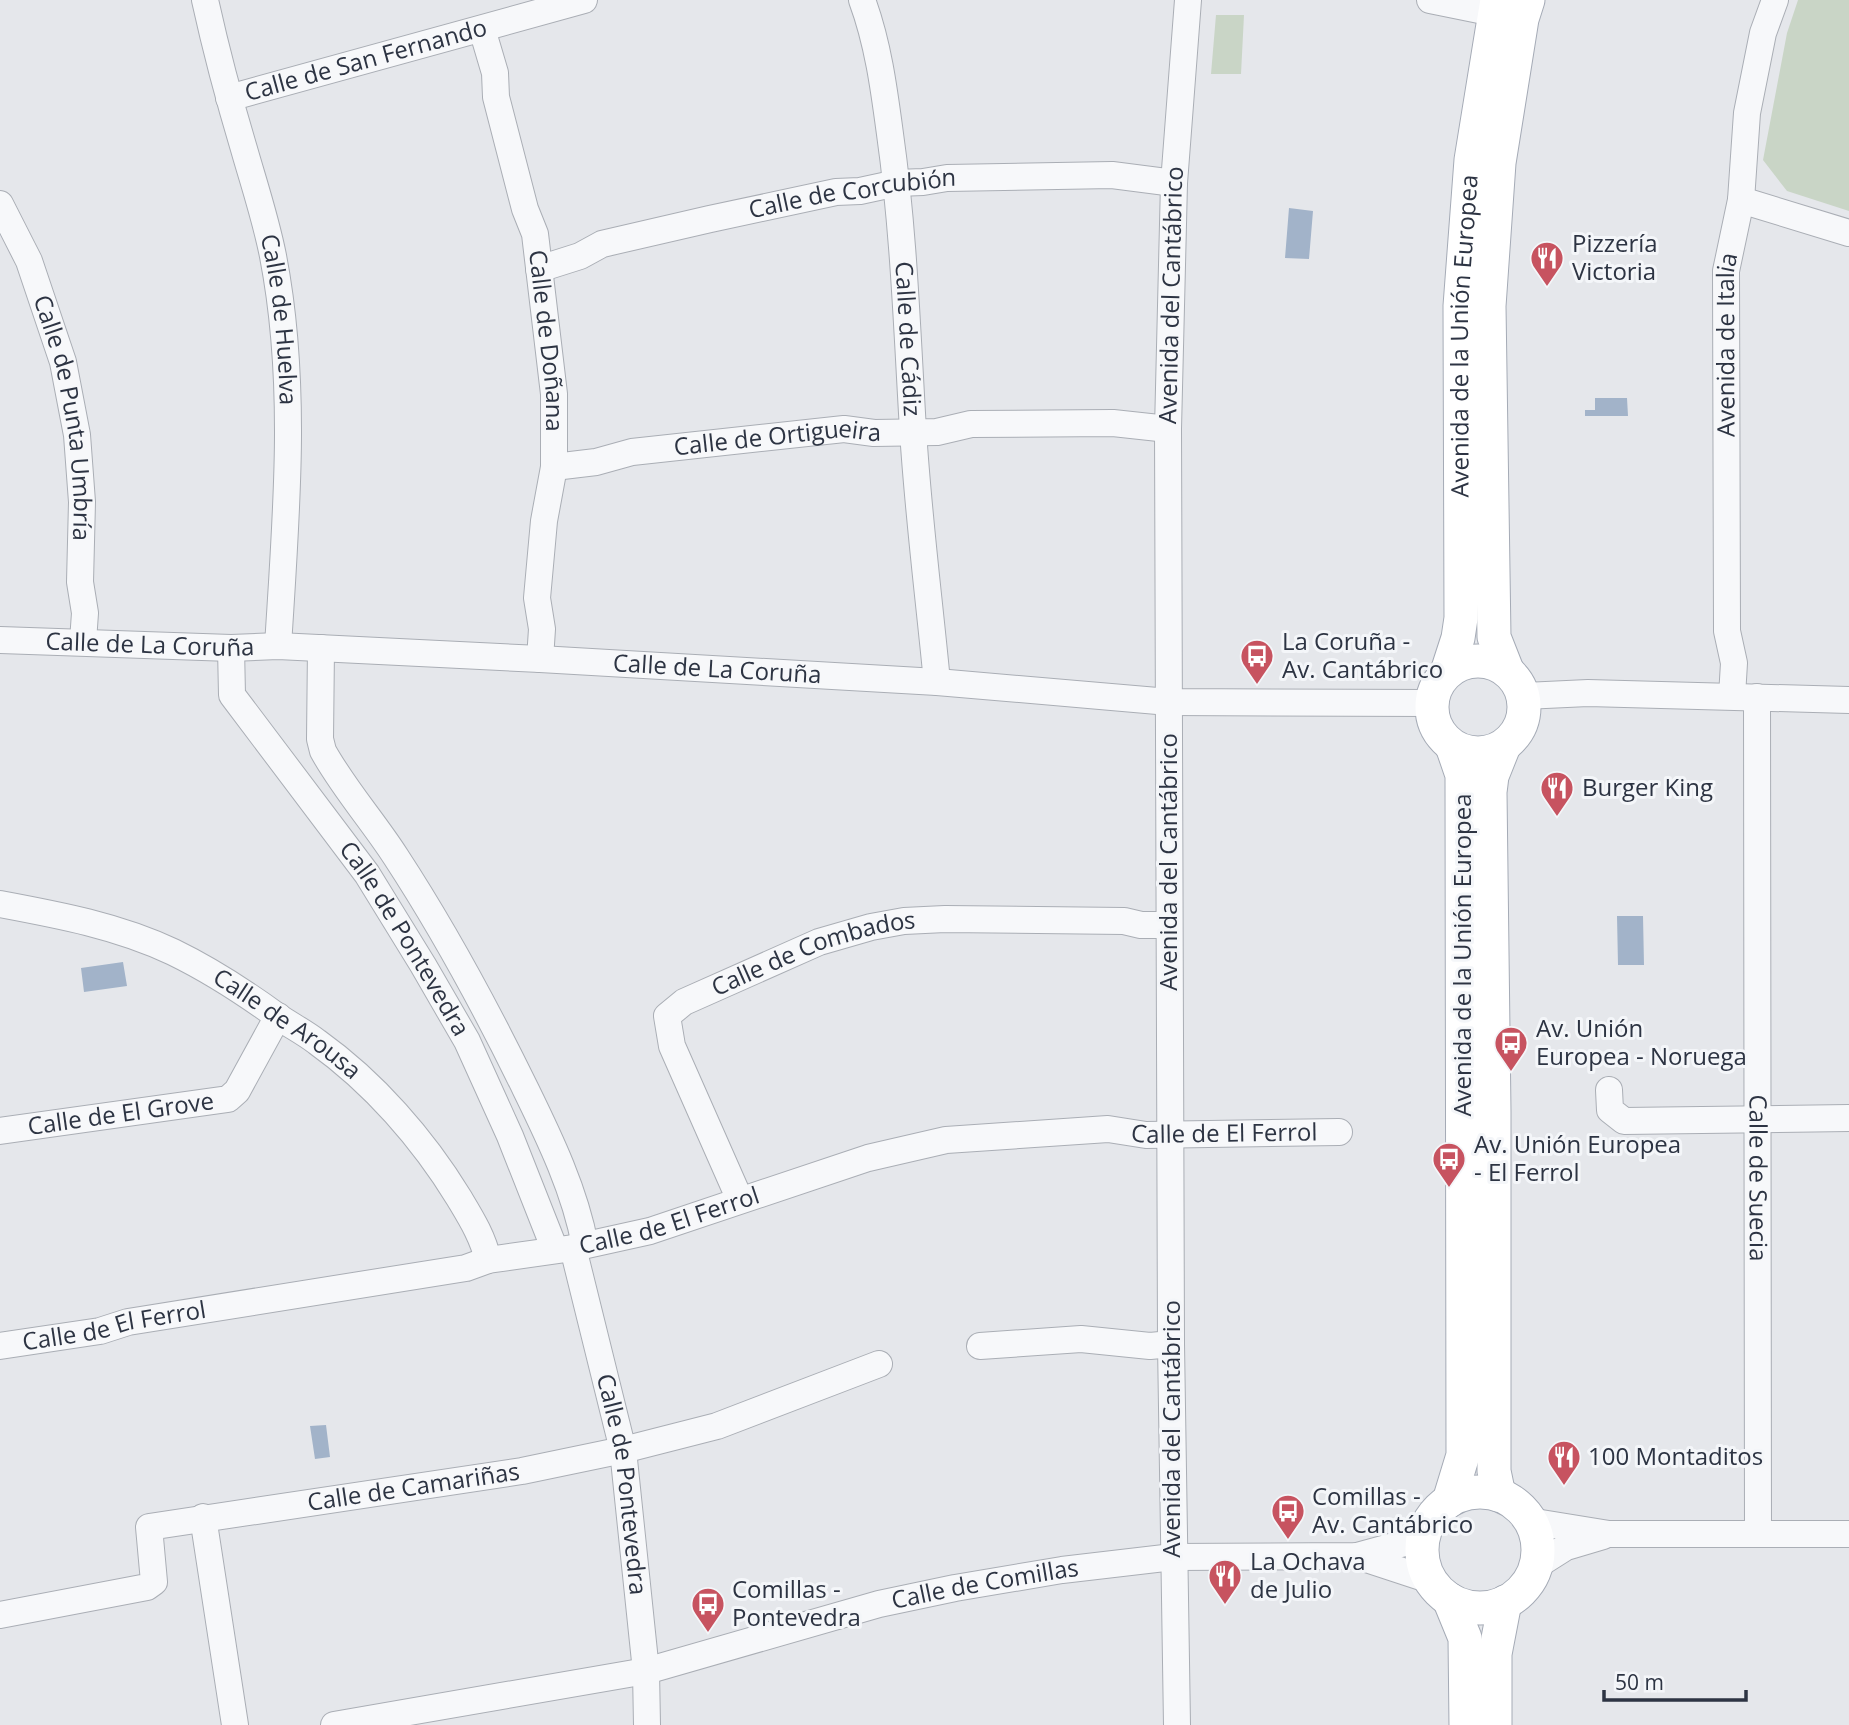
<svg xmlns="http://www.w3.org/2000/svg" width="1849" height="1725" viewBox="0 0 1849 1725" font-family="'Open Sans',sans-serif">
<style>
.green{fill:#c9d5c6}
.water{fill:#a2b3c9}
.lines{fill:none;stroke-linecap:round;stroke-linejoin:round}
.minor-casing{stroke:#aaaeb5;stroke-width:28}
.major-casing{stroke:#a5abb6;stroke-width:35}
.minor{stroke:#f7f8fa;stroke-width:26}
.major{stroke:#fff;stroke-width:33}
.labels{text-anchor:middle;stroke-width:6;stroke-linejoin:round;paint-order:stroke}
.street-label{font-size:24px;fill:#2d3443;stroke:#f4f6f9}
.poi-label{font-size:24px;fill:#2d3443;stroke:#f4f6f9;text-anchor:start}
</style>
<rect width="100%" height="100%" fill="#e5e7eb"/>
<path class="green" d="M1798,0h51v211l-62,-20 -24,-31 24,-127z
M1216,15h28l-3,59h-30z"/>
<path class="water" d="M1289,208l24,3 -4,48 -24,-1z
M1595,398h32l1,18h-43v-6h10z
M1617,916h26l1,49h-26z
M123,962l4,24 -43,6 -3,-24z
M326,1425l4,32 -15,2 -5,-33z"/>
<g class="lines">
<defs>
<g id="minor">
<path id="s1" d="M205,0c11,50 24,99 39,149 10,35 22,71 29,107 25,129 13,260 5,390"/>
<path id="s2" d="M862,0c16,43 22,89 28,134 14,99 17,197 23,296 5,84 16,168 24,252"/>
<path d="M1430,0l64,13"/>
<path id="s3" d="M482,29l13,44 1,24 29,112 10,25 19,160v73l-10,54 -7,77 5,31 -2,30"/>
<path id="s4" d="M229,98l355,-98"/>
<path d="M1741,200l108,33"/>
<path id="s5" d="M0,204l29,57 34,101 14,73 5,67 -2,80 5,31 -2,28"/>
<path id="s6" d="M539,269l41,-13 22,-12 108,-25 126,-27 24,-1 37,-8 26,-1 24,-4 165,-3 62,8"/>
<path id="s7" d="M554,467l42,-5 36,-10 212,-23 30,4 63,-1 34,-8 142,-1 55,6"/>
<path id="s8" d="M0,640l231,8 47,-2 262,13 397,23 232,20 262,1"/>
<path id="s9" d="M231,648l1,47 135,179 56,91 44,76 43,95 45,114"/>
<path d="M321,648l-1,91 3,12c21,38 50,70 73,106 49,75 91,153 130,233 24,49 49,101 59,155"/>
<path d="M1524,696l64,-3 261,7"/>
<path id="s10" d="M1732,696l2,-33 -7,-32 -1,-360 15,-71 6,-87 16,-80 12,-33"/>
<path id="s11" d="M1757,697l1,837"/>
<path id="s12" d="M0,904c59,11 118,22 173,48 37,18 71,40 104,64 13,9 27,16 40,26 56,40 106,97 142,156 12,20 24,39 29,62"/>
<path d="M1609,1090l1,20 14,11 225,-3"/>
<path id="s13" d="M0,1131l228,-32 9,-8 41,-75"/>
<path id="s14" d="M740,1200l-68,-154 -5,-30 17,-14 135,-60 52,-15 33,-6 41,-2 179,2 17,4h28"/>
<path id="s15" d="M573,1248l50,202 23,221 1,54"/>
<path id="s16" d="M0,1346l100,-15 28,-9 338,-54 22,-8 85,-12 77,-17 218,-73 78,-18 162,-11 38,6 193,-3"/>
<path d="M980,1346l101,-7 69,7 21,-2"/>
<path d="M203,1517l32,208"/>
<path d="M1529,1521l80,13h240"/>
<path d="M1357,1556l73,24"/>
<path d="M1536,1566l30,-19 37,-11"/>
<path id="s17" d="M0,1615l147,-28 7,-5 -5,-55 373,-56 101,-21 94,-24 162,-62"/>
<path id="s18" d="M334,1725l312,-54 233,-67 76,-16 107,-18 111,-13 184,-1 66,-18"/>
<path id="s19" d="M1177,1725l-6,-381 -3,-915 6,-246 14,-183"/>
</g>
<g id="major">
<circle cx="1478" cy="707" r="46"/>
<path d="M1507,670l-13,-33 -5,-331 10,-143 23,-144 6,-19"/>
<path id="s20" d="M1447,672l11,-34 3,-20 -1,-312 11,-146 26,-160"/>
<circle cx="1480" cy="1550" r="58"/>
<path d="M1499,1495l-5,-24v-359l-4,-320 2,-16 12,-30"/>
<path d="M1449,1501l14,-46 -1,-680 -10,-29"/>
<path d="M1449,1599l16,39 1,87"/>
<path d="M1495,1725v-71l10,-52"/>
</g>
</defs>
<use href="#minor" class="minor-casing"/>
<use href="#major" class="major-casing"/>
<use href="#minor" class="minor"/>
<use href="#major" class="major"/>
</g>
<defs>
<symbol id="restaurant-pin" viewBox="-11 -11 22 30"><path d="M0 17L-7.5 6A9.5 9.5 0 1 1 7.5 6Z" fill="#c75360" stroke="#f4f6f9"/><path d="M-5-6h1v4h1v-4h1v4h1v-4h1v5L-1.5 .5V6h-2V.5L-5-1ZM5-6V6H3V1.5H1.5Q1.5-4 5-6Z" fill="#fff"/></symbol>
<symbol id="bus-pin" viewBox="-11 -11 22 30"><path d="M0 17L-7.5 6A9.5 9.5 0 1 1 7.5 6Z" fill="#c75360" stroke="#f4f6f9"/><path d="M-5-6H5V4H4V6H2V4H-2V6H-4V4H-5ZM-3.5-4V0h7V-4ZM-3.5 1.2v1.5H-2V1.2ZM2 1.2v1.5H3.5V1.2Z" fill="#fff"/></symbol>
</defs>
<g fill-rule="evenodd">
<use href="#restaurant-pin" x="1528" y="239" width="38" height="52"/>
<use href="#bus-pin" x="1238" y="637" width="38" height="52"/>
<use href="#restaurant-pin" x="1538" y="769" width="38" height="52"/>
<use href="#bus-pin" x="1492" y="1024" width="38" height="52"/>
<use href="#bus-pin" x="1430" y="1140" width="38" height="52"/>
<use href="#restaurant-pin" x="1545" y="1438" width="38" height="52"/>
<use href="#bus-pin" x="1269" y="1492" width="38" height="52"/>
<use href="#restaurant-pin" x="1206" y="1557" width="38" height="52"/>
<use href="#bus-pin" x="689" y="1585" width="38" height="52"/>
</g>
<g class="labels">
<g class="street-label">
<text dy="8" stroke="none"><textPath href="#s4" startOffset="142">Calle de San Fernando</textPath></text>
<text dy="8" stroke="none"><textPath href="#s6" startOffset="324">Calle de Corcubión</textPath></text>
<text dy="8" stroke="none"><textPath href="#s19" startOffset="1430">Avenida del Cantábrico</textPath></text>
<text dy="8" stroke="none"><textPath href="#s1" startOffset="329">Calle de Huelva</textPath></text>
<text dy="8" stroke="none"><textPath href="#s20" startOffset="338">Avenida de la Unión Europea</textPath></text>
<text dy="8" stroke="none"><textPath href="#s2" startOffset="343">Calle de Cádiz</textPath></text>
<text dy="8" stroke="none"><textPath href="#s3" startOffset="320">Calle de Doñana</textPath></text>
<text dy="8" stroke="none"><textPath href="#s10" startOffset="352">Avenida de Italia</textPath></text>
<text dy="8" stroke="none"><textPath href="#s5" startOffset="226">Calle de Punta Umbría</textPath></text>
<text dy="8" stroke="none"><textPath href="#s7" startOffset="226">Calle de Ortigueira</textPath></text>
<text dy="8" stroke="none"><textPath href="#s8" startOffset="150">Calle de La Coruña</textPath></text>
<text dy="8" stroke="none"><textPath href="#s8" startOffset="718">Calle de La Coruña</textPath></text>
<text transform="translate(1169 862) rotate(-90)" y="8">Avenida del Cantábrico</text>
<text dy="8" stroke="none"><textPath href="#s9" startOffset="346">Calle de Pontevedra</textPath></text>
<text transform="translate(1463 955) rotate(-90)" y="8">Avenida de la Unión Europea</text>
<text dy="8" stroke="none"><textPath href="#s14" startOffset="360">Calle de Combados</textPath></text>
<text dy="8" stroke="none"><textPath href="#s12" startOffset="315">Calle de Arousa</textPath></text>
<text dy="8" stroke="none"><textPath href="#s13" startOffset="122">Calle de El Grove</textPath></text>
<text dy="8" stroke="none"><textPath href="#s16" startOffset="1250">Calle de El Ferrol</textPath></text>
<text dy="8" stroke="none"><textPath href="#s11" startOffset="481">Calle de Suecia</textPath></text>
<text dy="8" stroke="none"><textPath href="#s16" startOffset="682">Calle de El Ferrol</textPath></text>
<text dy="8" stroke="none"><textPath href="#s16" startOffset="116">Calle de El Ferrol</textPath></text>
<text transform="translate(1172 1429) rotate(-90)" y="8">Avenida del Cantábrico</text>
<text dy="8" stroke="none"><textPath href="#s15" startOffset="242">Calle de Pontevedra</textPath></text>
<text dy="8" stroke="none"><textPath href="#s17" startOffset="481">Calle de Camariñas</textPath></text>
<text dy="8" stroke="none"><textPath href="#s18" startOffset="667">Calle de Comillas</textPath></text>
</g>
<g class="poi-label">
<text x="1572" y="252">Pizzería<tspan x="1572" dy="28">Victoria</tspan></text>
<text x="1282" y="650">La Coruña -<tspan x="1282" dy="28">Av. Cantábrico</tspan></text>
<text x="1582" y="796">Burger King</text>
<text x="1536" y="1037">Av. Unión<tspan x="1536" dy="28">Europea - Noruega</tspan></text>
<text x="1474" y="1153">Av. Unión Europea<tspan x="1474" dy="28">- El Ferrol</tspan></text>
<text x="1588" y="1465">100 Montaditos</text>
<text x="1312" y="1505">Comillas -<tspan x="1312" dy="28">Av. Cantábrico</tspan></text>
<text x="1250" y="1570">La Ochava<tspan x="1250" dy="28">de Julio</tspan></text>
<text x="732" y="1598">Comillas -<tspan x="732" dy="28">Pontevedra</tspan></text>
</g>
</g>
<path d="M1604 1690v10h142v-10" fill="none" stroke="#2d3443" stroke-width="3.5"/>
<text x="1615" y="1690" font-size="21" fill="#2d3443" stroke="#f4f6f9" stroke-width="5" paint-order="stroke">50 m</text>
</svg>
